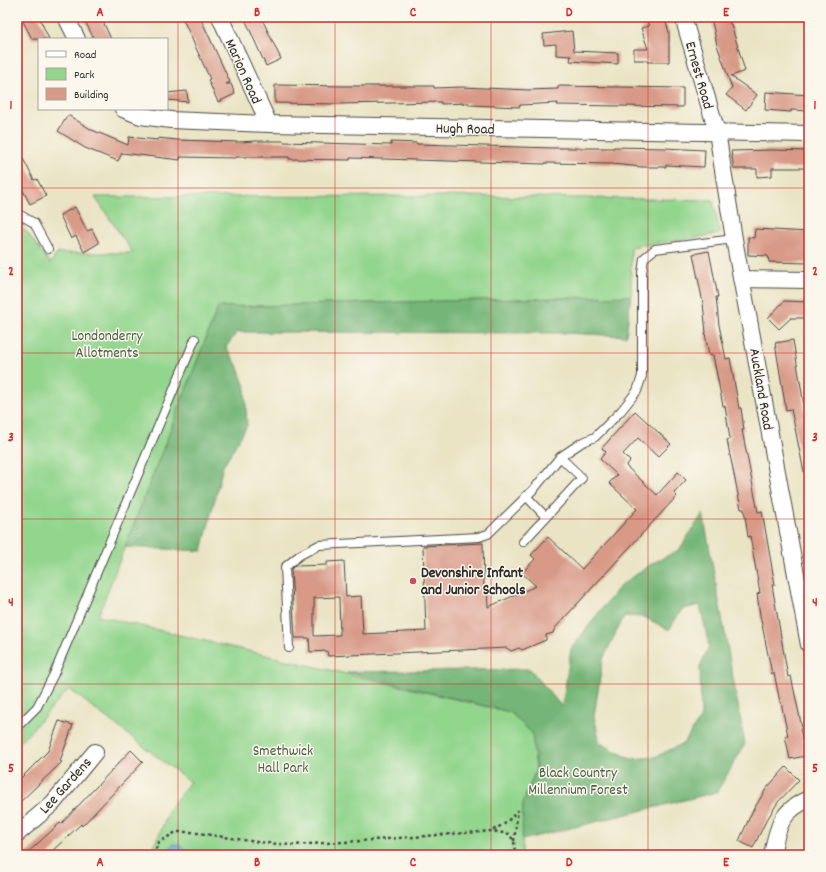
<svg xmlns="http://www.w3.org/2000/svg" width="826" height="872" viewBox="0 0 826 872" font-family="Dekko,sans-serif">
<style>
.green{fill:#92d58d;stroke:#5e805c}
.forest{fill:#75b678;stroke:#507052;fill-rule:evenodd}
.water{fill:#60afda;stroke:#466d82}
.building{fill:#d89987;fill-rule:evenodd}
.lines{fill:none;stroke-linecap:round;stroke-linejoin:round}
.service-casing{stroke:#484742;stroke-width:10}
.minor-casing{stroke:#484742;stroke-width:18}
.path{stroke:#484742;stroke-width:2.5;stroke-dasharray:3 3;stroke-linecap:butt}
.service{stroke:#fff;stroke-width:8}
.minor{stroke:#fff;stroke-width:16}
.grid{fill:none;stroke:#d62828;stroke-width:1;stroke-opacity:0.55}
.poi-dot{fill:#d1495b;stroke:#fbf7ec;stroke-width:1.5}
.labels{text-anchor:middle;stroke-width:3;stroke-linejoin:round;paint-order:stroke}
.street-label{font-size:15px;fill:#2b2b2b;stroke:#fbf7ec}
.park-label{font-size:15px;fill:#4a5e48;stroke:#fbf7ec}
.poi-label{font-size:15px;font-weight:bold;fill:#2b2b2b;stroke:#fbf7ec;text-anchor:start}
.neatline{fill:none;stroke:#d62828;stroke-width:1.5}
.grid-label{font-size:13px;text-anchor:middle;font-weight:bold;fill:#d62828}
</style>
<rect width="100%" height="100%" fill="#fbf7ec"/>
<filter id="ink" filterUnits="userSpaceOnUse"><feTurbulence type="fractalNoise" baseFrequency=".025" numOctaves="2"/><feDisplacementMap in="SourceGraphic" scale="8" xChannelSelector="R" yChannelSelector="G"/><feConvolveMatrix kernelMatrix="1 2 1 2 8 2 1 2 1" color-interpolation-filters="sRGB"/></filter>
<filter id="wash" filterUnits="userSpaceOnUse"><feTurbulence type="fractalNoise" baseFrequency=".012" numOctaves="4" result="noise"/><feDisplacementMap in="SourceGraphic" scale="16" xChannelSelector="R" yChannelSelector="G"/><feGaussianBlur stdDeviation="0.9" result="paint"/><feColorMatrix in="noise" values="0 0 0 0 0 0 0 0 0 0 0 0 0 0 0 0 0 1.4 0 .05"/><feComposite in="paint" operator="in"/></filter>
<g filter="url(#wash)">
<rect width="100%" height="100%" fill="#eae4c5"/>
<path class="green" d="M461,196l252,4 7,34 -89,13v49l-413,11 -120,309 412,96 22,21 4,36 -13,34 -1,52h-373l12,-24 8,-22 21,-27 -121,-93 -52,57v-522l9,7 24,32 8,-10h75l-38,-56z"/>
<path class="forest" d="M631,296l-5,40 -61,-3 -328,-1 -11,15 11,18 8,22 2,39 -24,40 -21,85 -77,-4 93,-240z
M703,513l42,231 -28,48 -195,48 1,-37 13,-34 -4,-36 -22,-21 -163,-40 183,-3 32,38 9,-58 25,-33 25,-31 32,-22 26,-13zM700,605l9,41 -9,20 1,51 -17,26 -29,14 -24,2 -31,-16 -6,-27 9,-57 21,-43 20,1 25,13 13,-21z"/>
<path class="water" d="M173,844l6,1 10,8 27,2h-49v-4z"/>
<g id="blocks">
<path class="building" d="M21,17h18l10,22h-17z
M83,17h18l10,22h-17z
M182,17h18l30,65 -4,2h5l4,10 -17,8 -10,-22 2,-1z
M244,17h17l20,42 -15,7z
M646,17h18l5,15v30h-22v-2h-13v-11h14l-7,-21 8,-2z
M711,17h16l3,7h1l14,47 -14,5 26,19 -11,15 -20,-15 6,-7 -15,-43z
M572,31l2,20 44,2v11l-48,-3 1,-5 -15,-1v-11l-12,1 -1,-11z
M275,85l71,1h88v2l28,-1 67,3 29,-1v-3l125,2v19l-126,-2 1,-2 -38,2v2l-51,-2v-2l-28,1v-2l-103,2 -63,-1z
M187,91l1,11 -21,-2v-7z
M766,92l43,3v16l-18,-1v2l-26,-2z
M68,115l24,15 36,15 1,-8 29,3v-2l19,2 63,2 14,-1h30v1l107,3v-3l26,1v1l136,4h61v-1l50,1 41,2 -1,17 -38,-2v2h-24l-30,-3 -67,-1v1l-195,-6v2l-61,-1v-2h-53v1l-56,-1v3l-58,-7 -4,8 -33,-13 -27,-17z
M17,147l17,33 3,-1 9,17 -16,8 -13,-25z
M772,150l37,1v17h-37v8l-15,1v-8h-23l-3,-18z
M75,207l12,24 5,-2 7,14 -15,9 -8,-16 -5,3 -11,-24z
M755,229l54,3v31l-40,-1 -1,-6 -20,-1v-18l6,1z
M709,251l9,46h-2l3,28 7,34 4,-1 9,50h2l3,22h-2l16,82 4,-1 13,74h-3l16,92 3,-1 11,52 -2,1 6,27 -16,3 -5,-23h3l-7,-34h-1l-6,-29 -2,1 -12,-59 -3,-21 3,-1 -10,-57 -2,1 -4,-28h-3l-14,-69 3,-1 -5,-33h-2l-10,-51 -4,1 -4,-23h1l-3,-30 -10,-49z
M784,301l25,1v16h-18l-12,11 -11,-11z
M793,340l12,71h2l2,7v54h-5l-13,-63 -5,1 -11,-67z
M635,411l36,33 -13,13 -20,-19 -15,16 7,7 -4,5 31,29 21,-23 8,8 -12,13 3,3 -122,132 -2,5 -7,2v5l-24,10 -3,-2 -8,3 -4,-3 -179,8 -1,-5 -17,1 -1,-14h-14l-4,-69 4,-3 32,-1v-3l17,-1 2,36 15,-1 2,38 63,-3 -3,-85 60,-3 1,46h3l1,18 48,-21 -14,-13 13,-14 -4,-4 17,-18 34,32 55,-60 -28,-26 8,-8 -17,-16 6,-7 -4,-4zM339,597l1,38 -26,1v-38z
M59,721l14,4 -13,36 2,1 -45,43v-23l31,-31z
M131,750l12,12 -61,64 -1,-2 -32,30 1,1h-25l35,-32 1,1z
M786,767l13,13 -21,22 -13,21 -12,25 -14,-7 13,-29 14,-23z"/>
</g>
</g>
<g filter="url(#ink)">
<use href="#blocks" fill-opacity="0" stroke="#484742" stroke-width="1"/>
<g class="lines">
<defs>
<path id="service" d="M17,213l17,10 14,26
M526,496l20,21
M523,542l59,-64 -22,-21
M289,648l-4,-81 15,-12 19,-10 160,-8 9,-3 46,-45 26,-32 21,-14 14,-6 26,-26 16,-20 5,-15v-103l2,-15 11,-9 79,-10
M17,727l20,-20 17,-33 141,-335"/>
<path id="minor" d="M66,17l11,22
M220,17l49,107
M683,17l34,115 17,107 75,406
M123,109l18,7 30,4 98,4 540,10
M741,279l68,1
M17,834l36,-31 42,-51
M772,855c5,-27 9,-45 37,-56"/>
</defs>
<use href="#service" class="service-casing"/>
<use href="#minor" class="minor-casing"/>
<path class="path" d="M493,830l13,-7 12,-13
M514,841l4,-31
M153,855l6,-13 17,-10h15l66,10 35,3 68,-4 132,-10 17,3 5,7 1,14"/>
<use href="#service" class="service"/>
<use href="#minor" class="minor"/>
</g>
</g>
<path class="grid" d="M178,17v838M335,17v838M491,17v838M648,17v838M17,188h792M17,353h792M17,519h792M17,684h792"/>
<circle class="poi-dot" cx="413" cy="581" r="4"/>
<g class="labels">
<g class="street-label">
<text transform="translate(244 71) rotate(66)" y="5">Marion Road</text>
<text transform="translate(700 75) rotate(74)" y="5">Ernest Road</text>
<text transform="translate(465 128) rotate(1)" y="5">Hugh Road</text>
<text transform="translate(762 389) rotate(80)" y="5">Auckland Road</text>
<text transform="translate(65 785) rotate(-48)" y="5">Lee Gardens</text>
</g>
<g class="park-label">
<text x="107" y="340">Londonderry<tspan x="107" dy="17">Allotments</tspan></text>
<text x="283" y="755">Smethwick<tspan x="283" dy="17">Hall Park</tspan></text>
<text x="578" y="777">Black Country<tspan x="578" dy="17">Millennium Forest</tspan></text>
</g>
<g class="poi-label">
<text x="421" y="577">Devonshire Infant<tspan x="421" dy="17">and Junior Schools</tspan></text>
</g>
</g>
<rect width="826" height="872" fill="none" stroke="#fbf7ec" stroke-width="44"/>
<rect x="38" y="38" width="130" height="72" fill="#fbf7ec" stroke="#a8a59f"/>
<rect x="46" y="51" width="20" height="6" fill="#ffffff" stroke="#a8a59f"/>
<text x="74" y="58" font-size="12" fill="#2b2b2b">Road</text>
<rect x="46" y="68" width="20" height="12" fill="#92d58d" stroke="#a8a59f"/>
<text x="74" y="78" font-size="12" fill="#2b2b2b">Park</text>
<rect x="46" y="88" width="20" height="12" fill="#d89987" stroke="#a8a59f"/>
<text x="74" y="98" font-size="12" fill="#2b2b2b">Building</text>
<rect x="22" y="22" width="782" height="828" class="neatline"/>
<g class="grid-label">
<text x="100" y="16">A</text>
<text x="257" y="16">B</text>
<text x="413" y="16">C</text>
<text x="569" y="16">D</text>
<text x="726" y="16">E</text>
<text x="11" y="109">1</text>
<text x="815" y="109">1</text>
<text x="11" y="275">2</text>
<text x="815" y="275">2</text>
<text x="11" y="441">3</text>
<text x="815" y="441">3</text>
<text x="11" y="606">4</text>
<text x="815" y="606">4</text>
<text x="11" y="772">5</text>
<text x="815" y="772">5</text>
<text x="100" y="866">A</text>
<text x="257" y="866">B</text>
<text x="413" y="866">C</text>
<text x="569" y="866">D</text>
<text x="726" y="866">E</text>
</g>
</svg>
